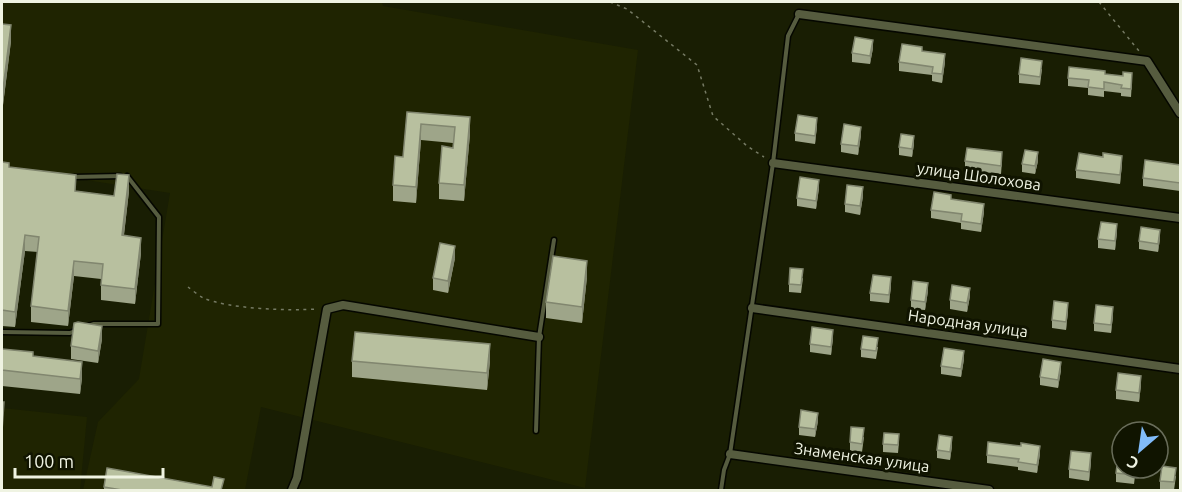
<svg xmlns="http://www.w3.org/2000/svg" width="1182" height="492" viewBox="0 0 1182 492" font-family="Ubuntu,sans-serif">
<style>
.built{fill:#1f2401}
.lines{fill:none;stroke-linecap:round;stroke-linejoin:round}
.lane-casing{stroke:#050700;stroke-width:7}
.street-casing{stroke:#050700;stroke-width:11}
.path{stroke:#757a63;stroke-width:1.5;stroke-dasharray:3 4.5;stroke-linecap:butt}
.lane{stroke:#565c3f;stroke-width:4}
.street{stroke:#565c3f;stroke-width:8}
.wall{fill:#9ea589}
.shaded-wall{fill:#81866f}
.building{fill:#b8c09f;stroke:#81866f;stroke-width:1.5}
.labels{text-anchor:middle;stroke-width:6;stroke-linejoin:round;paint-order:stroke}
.street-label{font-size:16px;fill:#eff3e2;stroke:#101400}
</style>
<rect width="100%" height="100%" fill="#191e03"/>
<path class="built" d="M2,2h380l1,4 255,44 -53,438 -324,-81 -16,83h-162l15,-68 41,-43 31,-186 -168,-26z
M2,408l85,9 -7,73h-78z"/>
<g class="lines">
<defs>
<path id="lane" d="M73,177l47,-1
M88,326l6,-2h64l1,-107 -32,-41
M2,332l68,1 5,-2
M536,431l3,-94 15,-97
M721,490l3,-20 6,-16 43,-291 15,-127 11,-22"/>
<path id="street" d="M799,14l348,47 33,52
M773,163l407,55
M752,308l428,61
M730,454l259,36
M292,490l5,-12 30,-169 16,-4 196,32"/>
</defs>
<use href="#lane" class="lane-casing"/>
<use href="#street" class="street-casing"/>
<path class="path" d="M610,2l17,7 70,56 16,51 34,30 17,11
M1099,2l40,49
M188,287c4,3 10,8 15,11 26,11 86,13 114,11"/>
<use href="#lane" class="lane"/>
<use href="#street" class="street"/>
</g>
<path class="wall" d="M2,24l9,17 -9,72z
M873,48l-3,16 -18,-2v-9z
M922,51l23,11 -3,21 -10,-2v-6l-33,-4v-9z
M1042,69l-2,16 -21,-2v-9z
M1105,74l27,7 -1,16 -10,-1v-3l-17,-2v6l-16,-2v-7l-20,-2v-8z
M407,112l63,5v17l-6,67 -25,-2v-16l14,-35v-5l-32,-3 -5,63 -23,-2v-16l10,-28z
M817,126l-2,18 -20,-3v-8z
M861,135l-3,20 -17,-3v-8z
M914,144l-2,13 -13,-2v-8z
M965,161h37l-1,13 -36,-4z
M1038,161l-3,13 -13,-2v-8z
M2,162l7,5 67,24 38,5 15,-5 -5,44 17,18 -6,51 -34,-4v-21l-27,-3 -6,50 -37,-4v-16l7,-54 -13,-1 -10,76 -13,-1z
M1122,164l-2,20 -44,-6v-8z
M1180,165v26l-37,-5v-8z
M819,188l-3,21 -19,-3v-8z
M863,196l-3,19 -15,-3v-8z
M951,200l33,12 -3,20 -20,-3v-6l-30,-5v-8z
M1117,232l-2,18 -17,-2v-9z
M1160,239l-2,13 -19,-3v-8z
M455,258l-7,35 -15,-3v-12z
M587,277l-5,46 -36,-5v-16z
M803,278l-2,15 -12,-1v-8z
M891,286l-2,17 -19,-2v-8z
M928,291l-3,19 -14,-1v-9z
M970,296l-3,16 -17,-3v-9z
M1068,311l-2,19 -14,-2v-8z
M1113,316l-2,17 -17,-2v-8z
M833,338l-2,17 -21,-3v-8z
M102,339l-4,24 -27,-4v-13z
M878,347l-2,12 -15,-2v-8z
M2,349l31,7 49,22 -2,16 -78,-8z
M964,359l-3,18 -20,-3v-8z
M352,361h138l-3,29 -135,-13z
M1061,370l-3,18 -18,-3v-8z
M1141,385l-2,17 -23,-3v-9z
M818,421l-3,16 -16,-2v-8z
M864,437l-2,15 -12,-1v-9z
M899,442l-1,11 -15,-1v-8z
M952,446l-2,14 -13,-2v-8z
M1040,454l-3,19 -19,-3v-3l-31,-4v-8z
M1091,462l-2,19 -20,-3v-9z
M1136,468l-2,16 -18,-2v-9z
M1176,476l-2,14 -14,-1v-8z
M104,487l120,3h-120z"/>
<path class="shaded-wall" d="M11,25v16l-9,72v-16z
M873,40v8l-3,16v-8z
M945,54v8l-3,21v-9z
M470,117v17l-6,67v-16z
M817,118v8l-2,18v-8z
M421,124v16l-5,63v-16z
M861,127v8l-3,20v-9z
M914,136v8l-2,13v-8z
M1038,152v9l-3,13v-8z
M1122,156v8l-2,20v-9z
M129,175v16l-7,60v-16z
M819,180v8l-3,21v-8z
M863,187v9l-3,19v-9z
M984,204v8l-3,20v-8z
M1117,224v8l-2,18v-9z
M1160,230v9l-2,13v-8z
M25,235v16l-10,76v-15z
M141,238v15l-6,51v-15z
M455,246v12l-7,35v-12z
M74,261v15l-6,50v-15z
M587,261v16l-5,46v-16z
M891,277v9l-2,17v-8z
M928,283v8l-3,19v-8z
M970,288v8l-3,16v-9z
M1068,303v8l-2,19v-8z
M1113,307v9l-2,17v-8z
M102,326v13l-4,24v-12z
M833,330v8l-2,17v-8z
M490,344v17l-3,29v-17z
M964,351v8l-3,18v-8z
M82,362v16l-2,16v-15z
M1061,362v8l-3,18v-8z
M1141,376v9l-2,17v-9z
M818,413v8l-3,16v-8z
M952,437v9l-2,14v-8z
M1040,446v8l-3,19v-8z
M1091,453v9l-2,19v-9z"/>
<path class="building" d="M2,24l9,1 -9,72z
M855,37l18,3 -3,16 -18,-3z
M902,44l20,3v4l23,3 -3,20 -10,-1 1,-6 -34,-5z
M1021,58l21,3 -2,16 -21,-3z
M1069,67l36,4v3l18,2v-4l9,1 -1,16 -10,-1 1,-3 -18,-3v7l-16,-2 1,-7 -21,-2z
M407,112l63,5 -6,68 -25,-2 3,-37 11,2 2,-21 -34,-3 -5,63 -23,-2 2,-29 8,1z
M798,115l19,3 -2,18 -20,-3z
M844,124l17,3 -3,19 -17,-2z
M901,134l13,2 -2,13 -13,-2z
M967,148l35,4 -1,14 -36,-5z
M1025,150l13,2 -3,14 -13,-2z
M1079,153l24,4v-4l19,3 -2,19 -44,-5z
M1145,160l35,5v18l-37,-5z
M2,162l7,1v4l67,8 -1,16 39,5 3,-22 12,1 -7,60 19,3 -6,51 -34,-4 2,-21 -29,-3 -6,50 -37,-5 8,-69 -14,-2 -10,77 -13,-2z
M800,177l19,3 -3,21 -19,-3z
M847,185l16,2 -3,19 -15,-2z
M934,192l17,3v4l33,5 -3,20 -20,-3 1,-7 -31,-4z
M1101,222l16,2 -2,17 -17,-2z
M1141,227l19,3 -2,14 -19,-3z
M440,243l15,3 -7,35 -15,-3z
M553,256l34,5 -5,46 -36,-5z
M790,268l13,1 -2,16 -12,-1z
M873,275l18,2 -2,18 -19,-2z
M913,281l15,2 -3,19 -14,-2z
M952,285l18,3 -3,15 -17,-3z
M1054,301l14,2 -2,19 -14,-2z
M1096,305l17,2 -2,18 -17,-2z
M78,322l24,4 -4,25 -27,-5 3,-23z
M812,327l21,3 -2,17 -21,-3z
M355,332l135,12 -3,29 -135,-12z
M863,336l15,2 -2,13 -15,-2z
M944,348l20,3 -3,18 -20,-3z
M2,349l31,3v4l49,6 -2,17 -78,-9z
M1043,359l18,3 -3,18 -18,-3z
M1118,373l23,3 -2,17 -23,-3z
M2,402h2l-2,29z
M801,410l17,3 -3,16 -16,-2z
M851,427l13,1 -2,16 -12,-2z
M884,433l15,1 -1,11 -15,-1z
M939,435l13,2 -2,15 -13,-2z
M988,442l33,4v-3l19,3 -3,19 -19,-3 1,-3 -32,-4z
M1071,451l20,2 -2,19 -20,-3z
M1118,458l4,1v9h13l-1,7 -18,-2z
M1162,466l14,2 -2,14 -14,-1z
M107,468l105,19 2,-10 10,2 -3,11h-99l-18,-3z"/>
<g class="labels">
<g class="street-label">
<text transform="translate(979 176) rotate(8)" y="6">улица Шолохова</text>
<text transform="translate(968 323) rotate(8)" y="6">Народная улица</text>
<text transform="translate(862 457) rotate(8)" y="6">Знаменская улица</text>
</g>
</g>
<rect width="1182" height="492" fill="none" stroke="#eff3e2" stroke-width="6"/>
<g transform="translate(1140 450) rotate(209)"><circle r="28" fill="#101400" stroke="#696d5a" stroke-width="1.5"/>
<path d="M0-4.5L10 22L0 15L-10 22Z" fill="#81bcfa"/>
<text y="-9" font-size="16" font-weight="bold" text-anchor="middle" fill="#eff3e2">С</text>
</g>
<path d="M15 468v9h148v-9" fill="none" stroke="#eff3e2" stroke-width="3"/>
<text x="24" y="468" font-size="18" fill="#eff3e2" stroke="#101400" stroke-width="4.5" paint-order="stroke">100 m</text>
</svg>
